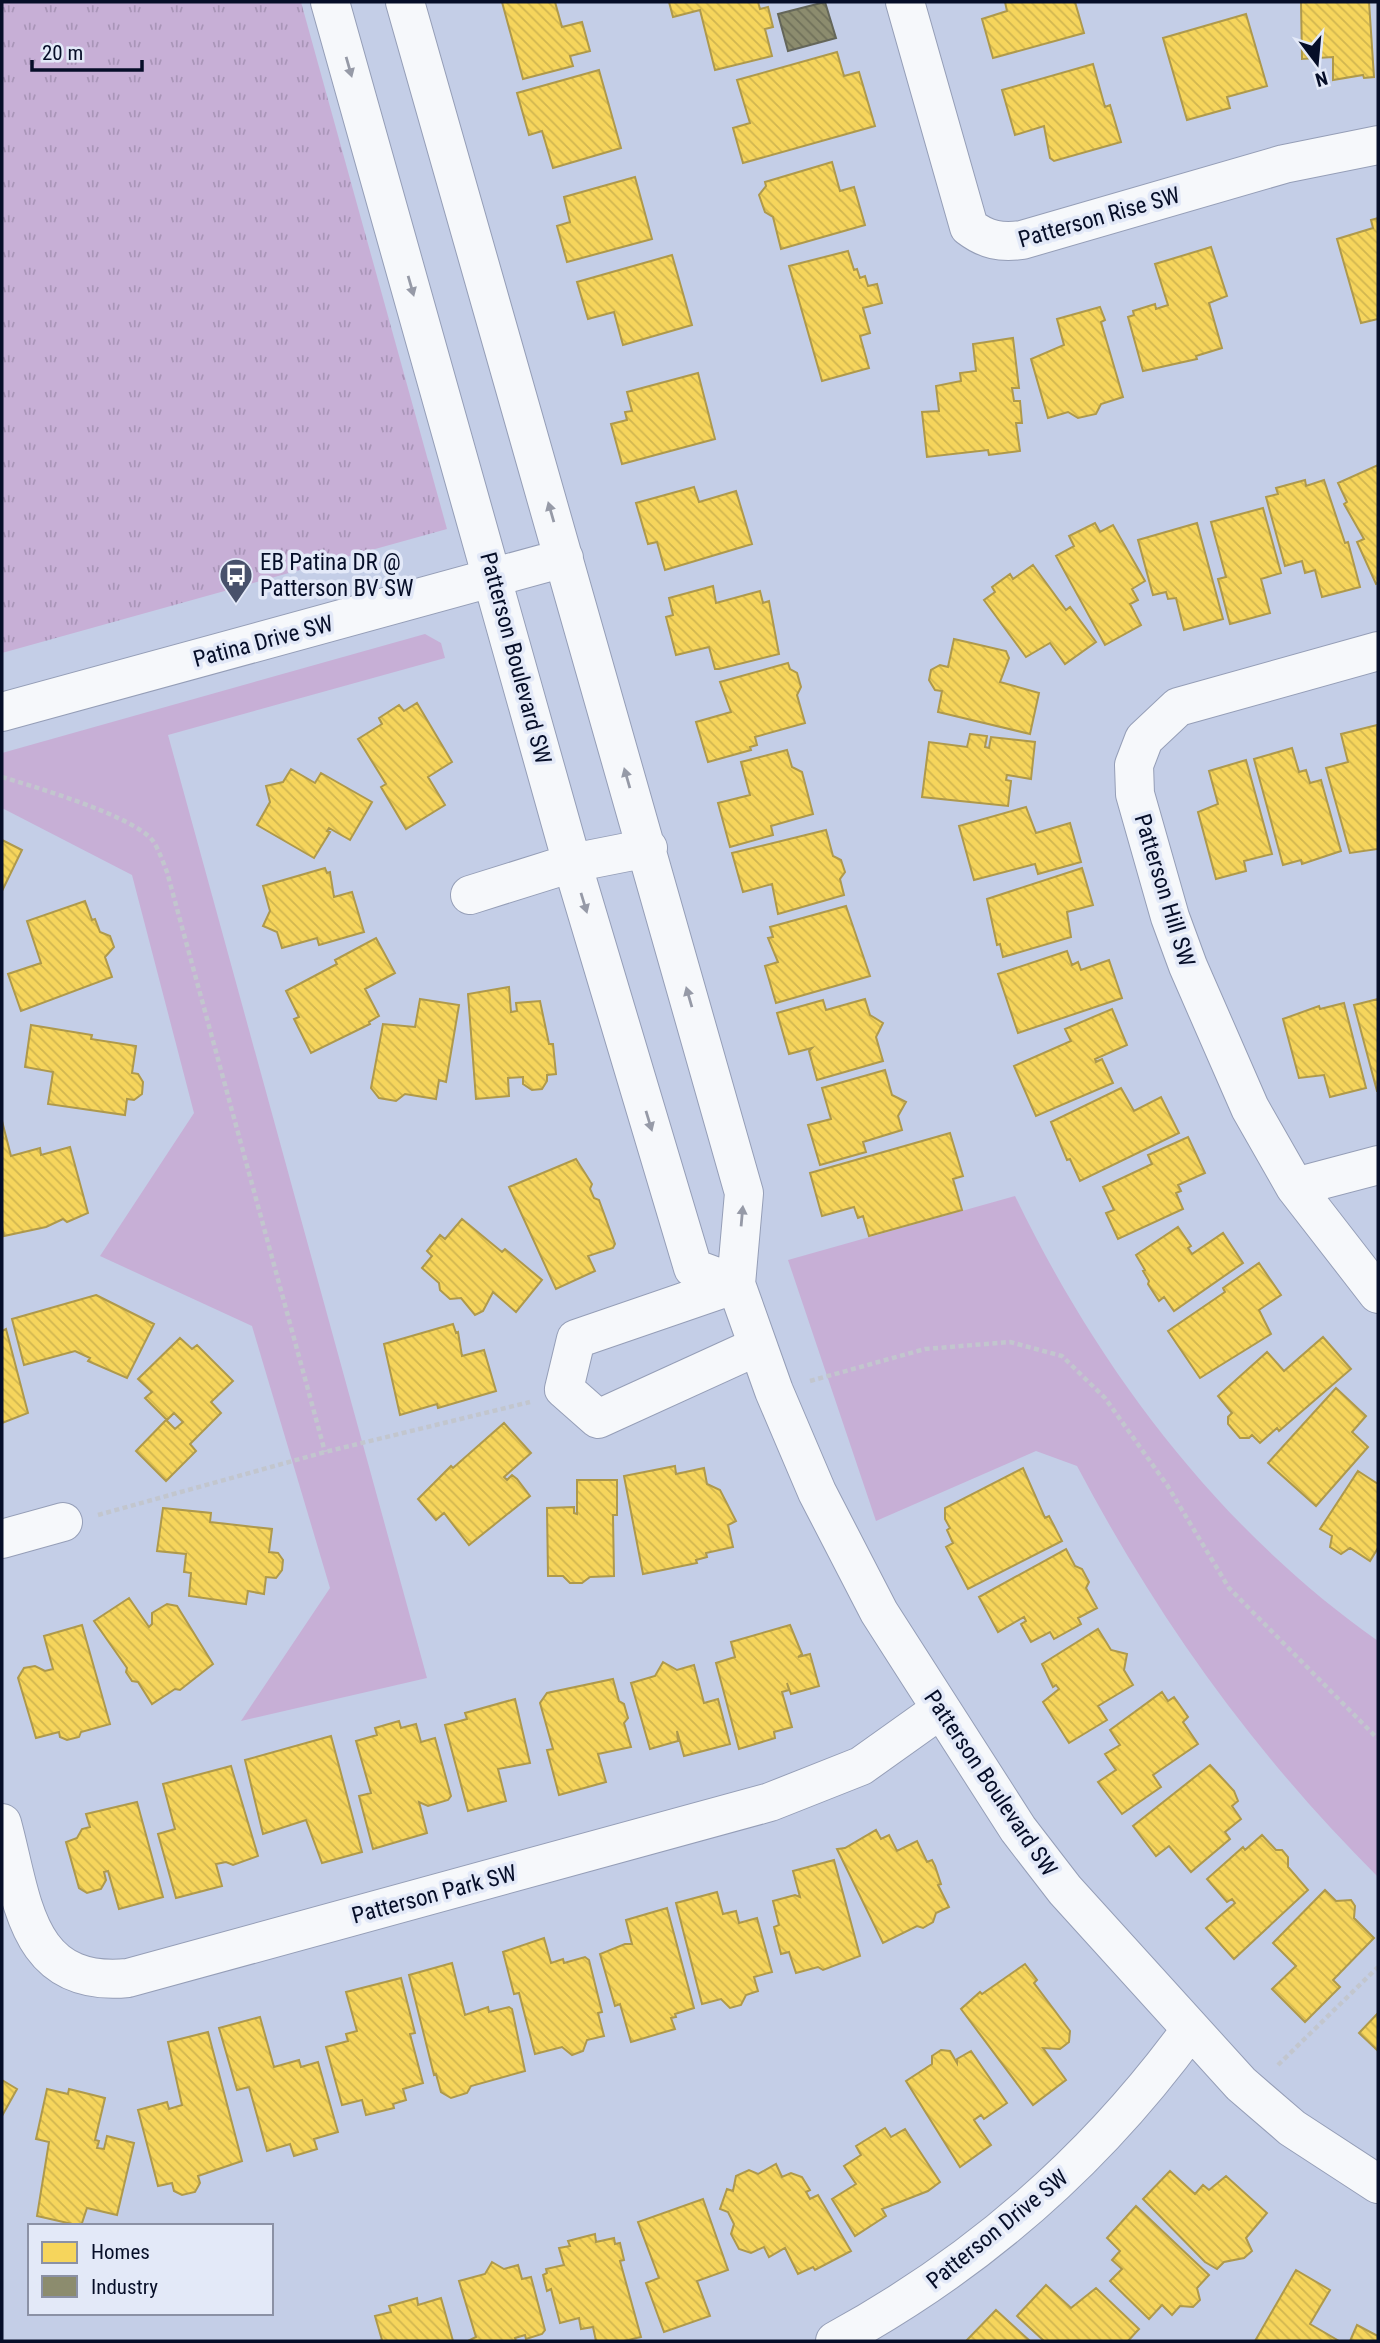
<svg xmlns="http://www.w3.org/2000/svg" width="1380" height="2343" viewBox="0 0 1380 2343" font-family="'Roboto Condensed',sans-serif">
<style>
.grass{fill:#c7afd6}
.park{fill:url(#park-tufts)}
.homes{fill:url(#homes-back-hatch);stroke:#ae994c;stroke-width:2}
.industry{fill:url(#industry-back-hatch);stroke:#646659;stroke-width:2}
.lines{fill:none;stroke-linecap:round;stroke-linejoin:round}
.minor-casing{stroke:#959eb7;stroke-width:40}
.path{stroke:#c2c6ce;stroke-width:4.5;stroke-dasharray:5 3.5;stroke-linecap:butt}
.minor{stroke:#f6f8fb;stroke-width:38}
.oneway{fill:#969aa7}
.labels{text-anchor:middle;stroke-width:7;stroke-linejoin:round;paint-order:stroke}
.street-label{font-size:23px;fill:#060e28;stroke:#e3e9f8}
.poi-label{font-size:23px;fill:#060e28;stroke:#e3e9f8;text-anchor:start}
</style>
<defs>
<pattern id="park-tufts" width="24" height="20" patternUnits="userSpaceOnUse" patternTransform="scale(1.75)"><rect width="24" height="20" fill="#c7afd6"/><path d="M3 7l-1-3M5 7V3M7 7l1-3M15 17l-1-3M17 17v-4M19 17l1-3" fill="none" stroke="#a995b8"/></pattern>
<pattern id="homes-back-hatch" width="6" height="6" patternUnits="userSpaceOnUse" patternTransform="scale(1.75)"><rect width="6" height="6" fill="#f6d55c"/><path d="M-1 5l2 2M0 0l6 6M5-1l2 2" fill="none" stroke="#d1b650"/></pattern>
<pattern id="industry-back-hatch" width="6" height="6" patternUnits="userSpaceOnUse" patternTransform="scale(1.75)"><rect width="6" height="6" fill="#8c8c6e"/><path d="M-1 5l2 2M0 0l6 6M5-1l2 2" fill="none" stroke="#70715a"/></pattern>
</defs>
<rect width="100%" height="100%" fill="#c4cee7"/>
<path class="grass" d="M425,634l16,9 4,15 -277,77 259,943 -186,43 89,-133 -78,-262 -152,-70 94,-143 -62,-238 -130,-67v-55z
M1015,1196c84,174 204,333 363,445v236c-124,-124 -219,-256 -301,-411l-41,-15 -160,70 -88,-261z"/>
<path class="park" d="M2,2h299l146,527 -445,124z"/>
<path class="homes" d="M502,2h53l7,25 20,-5 8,29 -20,5 3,10 -50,13z
M669,2h89l2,7 8,-2 5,20 -8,2 7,27 -57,14 -15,-60 -27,7z
M1075,2l9,31 -91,25 -11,-39 25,-8 -2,-9z
M1301,2h68l5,75 -10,1 -1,-3 -30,5v-23l-31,2z
M1246,14l21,72 -40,11 3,11 -43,12 -24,-82z
M837,52l7,24 15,-4 16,54 -132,37 -10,-35 17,-5 -13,-43z
M1093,64l12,43 5,-2 11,37 -67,19 -4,-3 -6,-32 -29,9 -13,-45z
M599,70l22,78 -68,20 -11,-37 -13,4 -12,-42z
M832,162l8,29 14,-4 11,38 -84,24 -8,-32 -8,-5 -6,-17 7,-9 -1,-4z
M635,177l17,62 -85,23 -10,-36 13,-4 -6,-25z
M1378,218v101l-17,4 -24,-84 36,-11 -2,-8z
M1211,247l16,49 -18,7 13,45 -26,8 1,3 -54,12 -15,-54 6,-2 -1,-4 22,-7 1,5 12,-4 -13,-41z
M848,251l6,19 3,-1 3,9 5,-2 3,10 9,-2 5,19 -19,5 7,25 -10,3 9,32 -47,13 -33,-115z
M672,255l20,70 -69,20 -9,-33 -26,7 -11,-37z
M1100,307l5,13 -4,2 22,75 -22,7 -5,10 -18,4 -10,-6 -20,6 -17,-59 33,-14 -7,-26z
M1013,338l6,50h-7l2,13h6l2,22h-6l4,28 -31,4 -1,-5 -61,7 -5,-45 17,-1 -3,-25 25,-5 -1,-8 16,-2 -3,-27z
M698,373l17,66 -93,25 -11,-40 16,-4 -2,-8 7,-1 -5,-19z
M1378,465v118l-2,1 -19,-42 7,-3 -20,-35 3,-2 -9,-19z
M1305,480l1,6 18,-6 21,63 3,-1 12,45 -38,10 -7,-27 -10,3 -3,-12 -17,5 -19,-69 12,-3 -2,-6z
M694,487l5,15 37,-11 16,53 -87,26 -8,-28 -9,2 -12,-41z
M1263,508l18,65 -20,6 9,34 -40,11 -12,-45 8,-2 -15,-55z
M1095,523l5,9 13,-7 32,56 -13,8 6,11 -8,4 11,21 -36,20 -49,-89 18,-10 -5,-10z
M1197,523l26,96 -39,11 -8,-32 -8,1 -2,-7 -13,3 -15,-55z
M1033,565l33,45 4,-3 26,35 -31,22 -15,-21 -24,14 -42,-57 11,-8 -3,-5 18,-13 3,5z
M713,586l3,17 44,-12 3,12 6,-2 10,53 -60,15h-4l-6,-22 -33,8 -10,-38 7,-2 -4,-17z
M954,639l52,12 3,7 -9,24 39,11 -9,41 -92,-22 4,-21 -7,-1 -6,-10 2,-10 9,-5 8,2z
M788,663l2,6 7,4 4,14 -4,8 8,28 -50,14 2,8 -7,2 1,3 -43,12 -12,-40 35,-10 -11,-30z
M417,703l35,59 -24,15 17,28 -39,24 -25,-42 5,-3 -28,-45 24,-15 -3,-6 20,-13 5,6z
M1377,725l1,124 -28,4 -24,-85 22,-6 -7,-28z
M970,734l17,2 -2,11 4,1 2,-11 44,5 -4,37 -24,-4 -1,5 5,1 -3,25 -86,-9 7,-55 38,5z
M1292,748l7,24 7,-2 4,13 11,-3 20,71 -39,13 -1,-4 -18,5 -29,-106z
M787,750l5,17 10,5 11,42 -42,12 2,9 -43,12 -12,-44 32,-8 -9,-33z
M1246,760l26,94 -28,7 2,10 -30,8 -18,-67 20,-8 -9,-33z
M291,769l24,14 6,-10 51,29 -22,38 -21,-12 -2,3 3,1 -16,26 -57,-33 13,-23 -4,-16 17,-4z
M1026,807l10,26 34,-10 11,39 -43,12 -3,-10 -61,16 -15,-54z
M826,830l7,26 8,4 4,12 -5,7 4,16 -66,19 -6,-30 -29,8 -11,-39z
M2,840l20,10 -20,41z
M325,868l2,5 3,-1 4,25 18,-5 12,40 -45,13 -2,-7 -35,10 -5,-16 -14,-6 7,-15 -7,-25z
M1082,868l11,37 -26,7 4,25 -68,20 -3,-13 -3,1 -10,-46z
M85,901l7,19 3,-1 5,13 10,4 4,11 -9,10 7,20 -91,34 -13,-37 33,-11 -14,-42z
M846,906l24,70 -94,27 -11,-37 13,-4 -10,-24 5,-1 -3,-10z
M376,938l19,35 -30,16 14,27 -10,6 1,2 -59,29 -17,-34 5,-2 -13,-26 51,-27 -2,-4z
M1067,951l5,14 6,-3 3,8 28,-10 13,38 -104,35 -20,-59z
M509,987l2,25 6,-1 -1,-8 24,-2 9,43h4l3,30 -9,1v6l-5,8 -10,1 -9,-6v-7l-15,1 1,18 -33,3 -8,-105z
M1378,995v96h-1l-23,-86 24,-6z
M420,999l39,6 -13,77 -7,-2 -3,19 -31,-5 -9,7 -17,-3 -8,-10 12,-64 32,3z
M865,999l5,16 13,8 -7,14 7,24 -66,19 -8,-29 3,-3 -23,6 -12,-41 46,-13 3,10z
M1344,1003l22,85 -36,9 -6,-22 -25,3 -16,-59 36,-13 1,3z
M1112,1009l15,36 -32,14 1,3 6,-3 11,24 -77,33 -22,-50 57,-25 -6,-12z
M31,1025l61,10 -1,4 45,7 -4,27 6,1 5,8 -1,12 -8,6 -7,-1 -2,16 -77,-11 5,-32 -28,-5z
M885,1070l7,25 14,7 -8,14 4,14 -39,12 3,10 -46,13 -12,-40 23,-6 -9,-31z
M1121,1088l13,23 27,-14 18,36 -99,48 -10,-22 -3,1 -16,-38z
M2,1121l9,35 29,-8 1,7 29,-8 18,66 -21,9 -4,-3 -17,8 -42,9 -2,-10z
M950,1133l13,43 -10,3 9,31 -93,26 -6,-20 -5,2 -4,-11 -32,9 -12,-43z
M1188,1137l17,36 -27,12 3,6 -5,2 7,16 -65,30 -12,-26 8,-3 -11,-23 49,-23 -4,-9z
M576,1159l16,25 -2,5 4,9 5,2 16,44 -2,4 -25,8 7,15 -39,18 -47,-102z
M462,1219l40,33 3,-3 37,31 -26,32 -23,-20 -10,19 -8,4 -14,-17 -11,1 -10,-9 -1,-7 -17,-15 10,-12 -5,-5 13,-16 5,4z
M1178,1227l13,19 -3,2 4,6 31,-21 20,30 -69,48 -10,-14 -5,4 -11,-17 1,-3 -6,-10 2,-1 -9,-15z
M1259,1263l22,32 -22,15 12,24 -71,44 -32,-47 57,-39 -2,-4z
M96,1295l58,29 -27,54 -39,-17 2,-3 -15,-7 -51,14 -12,-46z
M453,1324l3,9 2,-1 4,24 22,-6 12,41 -58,17 -1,-4 -37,11 -16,-71z
M6,1329l22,84 -26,10v-92z
M1323,1337l28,32 -72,62 -2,-3 -17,15 -8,-8 -3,3h-9l-12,-14v-7l4,-4 -14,-17 49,-44 17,19z
M180,1338l12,11 5,-4 36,36 -22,21 10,11 -31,31 6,7 -30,30 -30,-30 30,-31 9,9 8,-7 -9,-9 -7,7 -22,-22 7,-6 -14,-13z
M1336,1388l30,28 -14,16 16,15 -52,59 -48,-43z
M504,1423l27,30 -27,24 3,3 5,-5 5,4 13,17 -61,49 -25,-32 -8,7 -18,-21 33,-33 2,2z
M675,1466l1,8 28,-6 3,16 13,6 16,31 -8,4 5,22 -27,6 1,4 -11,3 1,3 -54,11 -19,-98z
M1023,1468l22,50 4,-2 13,25 -94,48 -22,-42 7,-4 -6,-13 3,-2 -5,-9v-11z
M1358,1471l20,13v64l-8,13 -20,-13 -9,6 -11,-7 2,-11 -12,-7z
M577,1480h40v35h-4l1,61 -24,1 -8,6h-12l-7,-7h-15l-1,-68 27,-1v6l3,1z
M163,1508l48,5 -1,9 62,7 -3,23 9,1 5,7 -1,10 -6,8 -10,-1 -2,17 -16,-3 -2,13 -57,-8 2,-23 -7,-1 2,-18 -29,-3z
M1066,1549l9,17 7,3 7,13 -3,6 11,20 -19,10 3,6 -27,15 -4,-7 -19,10 -10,-18 5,-3 -2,-4 -26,15 -19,-35z
M129,1598l20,29 3,-3v-11l15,-9 10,2 36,58 -33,26 -5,-1 -23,15 -14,-22 -6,-1 -6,-9 1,-4 -33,-47z
M82,1625l28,99 -29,8 -2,5 -12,3 -7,-3 -1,-5 -23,6 -18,-60 6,-10 11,-2 10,5 8,-2 -9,-33z
M790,1625l12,29 -4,3 12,-3 9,32 -28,8 -4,-11 2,7 -7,2 10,35 -18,5 1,6 -36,11 -23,-86 19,-6 -4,-15z
M1098,1629l13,21 16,4 -3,16 9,15 -35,21 9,14 -38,23 -26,-41 16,-13 -3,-4 -3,2 -11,-23z
M663,1662l14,8 17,-5 10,38 14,-4 12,45 -46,12 -7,-25 1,10 -28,8 -19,-66 24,-7z
M613,1679l6,22 5,3 4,14 -4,5 7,24 -33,7 8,28 -47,13 -12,-45 6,-1 -13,-46 7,-10z
M1162,1692l6,9 6,-4 14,20 -5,5 15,22 -45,31 8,12 -39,27 -24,-32 18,-12 -11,-16 15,-9 -10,-15z
M515,1699l15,64 -32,6 8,32 -38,10 -23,-86 22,-6 -2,-6z
M399,1721l2,7 15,-4 5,18 14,-4 16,58 -3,4 -20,6 -9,-4 8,31 -54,16 -14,-53 12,-3 -15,-52 21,-6 -2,-7z
M331,1736l31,116 -40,11 -16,-43 -43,14 -18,-74z
M1210,1765l24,26 4,10 -6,5 9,13 -16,13 5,7 -39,33 -22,-26 -13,10 -23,-30z
M231,1766l27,90 -25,9 -7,-3 -10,2 6,22 -46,12 -18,-64 17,-5 -12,-45z
M137,1802l26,95 -44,12 -11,-38 -4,1 2,8 -5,9 -14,4 -8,-5 -13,-46 11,-4 5,-9 8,-2 -4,-13z
M876,1830l5,9 8,-4 8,16 20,-10 10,21 5,-2 3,6 6,18 -3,1 11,22 -13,6 -3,9 -10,6 -6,-2 -34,17 -46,-94 8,-1z
M1262,1835l14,15h6l6,7v10l20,23 -74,69 -28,-31 29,-25 -3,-4 -5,3 -20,-23 36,-32 2,3z
M834,1860l26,96 -37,14 -5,-3 -22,6 -7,-21 -8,2 -7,-27 5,-2 -6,-24 22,-6 5,2 -7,-26z
M1325,1890l11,11 15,-1 4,6 -1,12 20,20 -41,42 7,7 -35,35 -33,-33 24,-23 -23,-23z
M717,1892l6,22 13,-3 3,12 18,-5 15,54 -18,5 4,14 -12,4 -5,10 -11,3 -9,-9 -19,5 -26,-101z
M667,1908l27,100 -19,6 1,3 -5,1 4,11 -44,13 -11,-38 -5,2 -15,-52 25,-10h7l-6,-24z
M544,1938l7,25 12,-4 1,4 21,-6 4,3 13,52 -4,1 6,23 -17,4 -4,11 -11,4 -10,-8 -27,7 -16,-61 -5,1 -11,-42z
M452,1963l13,52 23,-8 1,5 20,-5 3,2 13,62 -54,15 -4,7 -16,5 -10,-6 -5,-18 -2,1 -25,-100z
M1025,1964l12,16 -3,3 36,48 -1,11 -9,7 -17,-1 23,32 -33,25 -72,-96 19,-17 2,2z
M401,1978l14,55 -5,1 13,49 -20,6 3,11 -13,4 1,4 -28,7 -4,-15 -20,5 -16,-58 22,-6 -2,-7 11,-3 -11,-39z
M1378,2013v38l-19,-18z
M260,2017l14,50 25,-7 2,7 17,-5 20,70 -24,7 3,10 -23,7 -4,-12 -23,7 -18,-64 -12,3 -18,-62z
M208,2032l34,129 -44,15 2,7 -5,9 -13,3 -8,-4 -2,-8 -14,3 -20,-76 29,-8 2,7 13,-4 -14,-63z
M941,2050l9,1 7,12v-4l14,-8 36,52 -23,16 -3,-4 -7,5 17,25 -31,22 -54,-86 26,-17v-8z
M2,2080l15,9 -15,27z
M47,2089l21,5 1,-5 36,9 -10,42 4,1 -2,7 7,1 3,-13 27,7 -17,72 -30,-7 -6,18 -44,-10 12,-74 -13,-3z
M885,2128l6,9 14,-8 35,53 -12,9 -46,18 4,7 -31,20 -23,-37 24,-15 -12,-18 17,-11 -5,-9z
M776,2164l6,13 9,-4 11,4 8,13 -4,2 4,7 8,-4 33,56 -36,19 -2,-3 -15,7 -13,-26 -16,9 -5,-10 -13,6 -12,-4 -8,-15 3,-10 -6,-12 -8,-3 7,-20 6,2 3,-15 13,-6 9,4z
M1170,2171l25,23 8,-9 6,5 17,-14 41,37 -21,25 6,13 -8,7 -20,4 -7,7 -12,-7 -62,-63z
M703,2199l25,71 -31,11 13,35 -46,16 -18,-49 13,-5 -21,-56z
M1136,2206l73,69 -12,13 3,12 -7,7 -13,-1 -8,9 -10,-10 -13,14 -39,-38 12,-12 -10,-9 8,-9 -13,-13z
M595,2234l1,8 18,-4 1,6 5,-1 4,17 -4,1 21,76 -17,4h-28l-3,-14 -12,2 -2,-11 -19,5 -9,-34 -4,2 -4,-16 4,-2 -1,-4 18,-4 -5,-17 11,-2 -2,-5z
M492,2262l12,7 14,-4 4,14 9,-2 14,53 -3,4 -16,5 -1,-4 -10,3 1,3h-48l8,-4 -17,-56 26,-7z
M1296,2270l34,20 -20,34 29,17h-84z
M1046,2285l25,23 25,-20 43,41 -11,12h-84l-27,-25z
M417,2298l1,7 23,-7 12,43h-74l3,-1 -7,-24 16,-4 -2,-6z
M996,2310l34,31h-64z
M1357,2325l21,11v5h-28z"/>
<path class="industry" d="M825,2l11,36 -48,13 -10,-37z"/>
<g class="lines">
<defs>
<path id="minor" d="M330,2l242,861 121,405 43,16
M405,2l339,1191 -8,91 38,107 43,101 62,120 139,217 47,61 176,194 51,44 86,56
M905,2l64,225c17,13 32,16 53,13l262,-76 94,-19
M1378,651l-200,56 -34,32 -10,26 1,29 35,123 18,49 62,142 45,79 83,-22
M2,712l562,-154
M470,895l102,-32 76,-15
M1295,1187l83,107
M736,1284l-160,55 -12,50 34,30 160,-73
M2,1539l61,-17
M2,1823c21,77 23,165 126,155l642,-176 91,-36 80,-57
M835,2341c143,-78 260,-180 356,-312"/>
</defs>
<use href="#minor" class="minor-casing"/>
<path class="path" d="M2,777c33,10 132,39 151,64 6,9 10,21 14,31l158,580
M810,1381l115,-32 85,-7 52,14 43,42 62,87 62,103 149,151
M98,1515l227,-63 205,-50
M1278,2065l100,-98"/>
<use href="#minor" class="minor"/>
</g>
<defs><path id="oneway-solid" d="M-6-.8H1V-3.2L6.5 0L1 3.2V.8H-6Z" transform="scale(1.75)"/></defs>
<g class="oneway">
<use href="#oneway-solid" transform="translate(349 67) rotate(74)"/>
<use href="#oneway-solid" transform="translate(411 286) rotate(74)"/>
<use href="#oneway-solid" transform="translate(551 512) rotate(-106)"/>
<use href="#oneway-solid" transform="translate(627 778) rotate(-106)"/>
<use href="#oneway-solid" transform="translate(584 903) rotate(73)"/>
<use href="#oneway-solid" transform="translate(689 997) rotate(-106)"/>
<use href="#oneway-solid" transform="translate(649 1121) rotate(73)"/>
<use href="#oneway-solid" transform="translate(742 1216) rotate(-85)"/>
</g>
<defs>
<symbol id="bus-pin" viewBox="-11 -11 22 30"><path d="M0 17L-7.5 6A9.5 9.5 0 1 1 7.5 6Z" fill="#48516b" stroke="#e3e9f8"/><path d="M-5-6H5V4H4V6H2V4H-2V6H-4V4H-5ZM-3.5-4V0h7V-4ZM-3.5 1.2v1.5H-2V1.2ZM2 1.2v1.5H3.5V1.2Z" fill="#fff"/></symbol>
</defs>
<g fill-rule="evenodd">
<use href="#bus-pin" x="217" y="556" width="38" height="52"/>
</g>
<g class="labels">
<g class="street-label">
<text transform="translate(1099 217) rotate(-16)" y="8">Patterson Rise SW</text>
<text transform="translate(263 641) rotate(-15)" y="8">Patina Drive SW</text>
<text transform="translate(516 658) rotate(75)" y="8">Patterson Boulevard SW</text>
<text transform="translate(1165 890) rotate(73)" y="8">Patterson Hill SW</text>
<text transform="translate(991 1783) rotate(56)" y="8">Patterson Boulevard SW</text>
<text transform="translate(434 1894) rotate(-15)" y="8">Patterson Park SW</text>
<text transform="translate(997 2229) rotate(-39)" y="8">Patterson Drive SW</text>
</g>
<g class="poi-label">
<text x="260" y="570">EB Patina DR @<tspan x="260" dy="26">Patterson BV SW</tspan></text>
</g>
</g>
<rect width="1380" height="2343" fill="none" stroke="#060e28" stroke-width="7"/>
<rect x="28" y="2224" width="245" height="91" fill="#e3e9f8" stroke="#8b91a5" stroke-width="2"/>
<rect x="42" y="2242" width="35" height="21" fill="#f6d55c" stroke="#8b91a5" stroke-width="2"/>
<text x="91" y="2259" font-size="21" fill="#060e28">Homes</text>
<rect x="42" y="2276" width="35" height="21" fill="#8c8c6e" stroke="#8b91a5" stroke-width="2"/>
<text x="91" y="2294" font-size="21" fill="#060e28">Industry</text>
<g transform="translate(1317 63) rotate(164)" stroke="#e3e9f8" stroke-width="5" paint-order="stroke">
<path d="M0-5L12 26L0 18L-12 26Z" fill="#060e28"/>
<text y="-10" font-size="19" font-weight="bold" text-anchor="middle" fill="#060e28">N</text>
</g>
<path d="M32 60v10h110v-10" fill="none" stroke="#060e28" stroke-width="3.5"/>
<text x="42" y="60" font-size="21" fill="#060e28" stroke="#e3e9f8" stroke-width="5" paint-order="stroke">20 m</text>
</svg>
